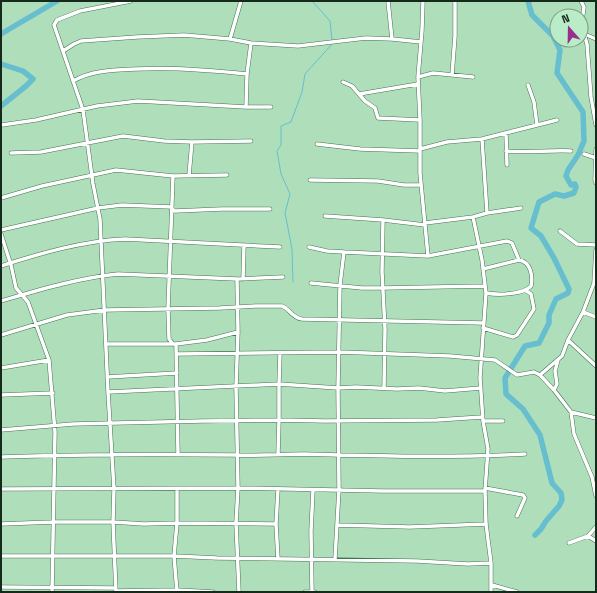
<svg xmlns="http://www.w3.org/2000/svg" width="597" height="593" viewBox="0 0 597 593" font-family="'Space Grotesk',sans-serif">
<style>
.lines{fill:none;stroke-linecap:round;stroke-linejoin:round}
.stream{stroke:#67becf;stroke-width:1}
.river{stroke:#67becf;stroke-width:5.5}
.minor-casing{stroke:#457352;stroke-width:4.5}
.minor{stroke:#fff;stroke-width:3.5}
</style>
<rect width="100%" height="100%" fill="#aedfba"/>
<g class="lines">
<path class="stream" d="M312,1l18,20 2,19
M293,282l-1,-33 -7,-36 5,-19 -9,-20 -4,-23 4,-6v-19l10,-4 11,-30 3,-18 28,-31"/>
<path class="river" d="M528,1l4,14 21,21 7,14 -3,23 26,39 1,29 -6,14 -10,15 -2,6 5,9 4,-1 1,3 -2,6 -10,3 -9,-2 -16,8 -8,26 10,8 13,22 15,31 -1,4 -12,6 -7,16v8l-10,20 -14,3 -20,32 1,16 17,15 17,26 12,48 9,10 1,7 -3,6 -13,15 -5,8 -6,6
M1,34l56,-33
M1,64l22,7 10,8 -7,7 -25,20"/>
<defs>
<path id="minor" d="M388,1l4,38
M581,1l3,6 -3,21
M581,30l1,3 14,6
M584,34l3,10 4,53 5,28
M230,39l11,-38
M63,51l11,-7 7,-3 56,-4 47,-2 46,4 21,4 47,3 68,-8 26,1 29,3
M452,75l3,-39v-35
M418,77l15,-4 40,4
M73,81c19,-11 42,-11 63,-12 38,-2 74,1 111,5
M343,82l9,4 13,15 10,7 3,10 42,2
M528,85l6,17 3,23
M359,94l59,-10
M246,107l1,-33 4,-31
M2,125l34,-5 61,-14 41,-5 108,6h25
M506,133l1,32
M482,139l5,74
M317,144l43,5 60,2
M420,149l27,-7 35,-3 75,-19
M596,149l-1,31 1,3
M506,151c22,2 43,-1 65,0
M11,153l30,-1 82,-16 41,5 28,1 59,-1
M584,154l12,4
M189,175l3,-33
M310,180l68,1 26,4h17
M1,198l41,-12 74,-16 57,6 54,-1
M172,209l3,2 47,-2h48
M325,216l58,4
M473,217l9,43 4,33 -6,85 3,43 5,28 -3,42 1,33 5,39v29
M425,223l48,-6 14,-4 34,-5
M1,230l97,-22 24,-3 50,2
M560,231l17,13 19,1
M1,234l10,31 5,23 12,14 21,58 6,72 -3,160
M309,247l18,4 17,1 84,4 -8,-83v-53l-2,-43 4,-47 1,-29
M428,256l79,-15 5,2 7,17
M1,266c40,-13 82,-25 124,-27l155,8
M483,269l36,-9c12,2 14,16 12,26 -8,9 -34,9 -45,7
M243,279l1,-34
M311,283l51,5h21l102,-2
M1,301c38,-11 77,-23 117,-27l119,5 46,-2
M583,312l13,5
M483,328l30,9 4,-2 17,-26 -3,-15 -6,-4
M238,332l-2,55 2,101 -2,35 3,69
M1,335l66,-20 38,-5 115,-2 36,-2h26c8,3 10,12 20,13l181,4
M568,340l28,26
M106,344h70l31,-4 31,-8 -1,-53
M173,344l-4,-5 -1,-30 5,-133
M176,344l2,110
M177,354l162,-2 111,4 45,4 22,15 17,-3 6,3 14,15 17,22 25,6
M1,368l48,-8
M540,375l22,-19 6,-16 15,-28 11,-29 2,-33
M107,377l70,-4
M384,388l1,-59 -3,-57 1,-52 42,5
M554,390l3,-6 -2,-13 3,-11
M108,392l171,-8 59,4 18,-1 41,2 22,-1 26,3 36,-3
M1,395l52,-2
M571,412l3,22 18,43 4,19
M483,421h20
M1,430l72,-6 130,-3 76,-1v-36l1,-31
M278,454l1,-34 46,1 112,-1 45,-3
M1,457c79,-3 157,-3 236,-2 22,1 44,-1 67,-1 73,2 147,4 221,0
M485,488l38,7 2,3 -8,18
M1,489l237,-1 144,3h103
M177,489v34l-3,33 3,36
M1,524l52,-2h60l31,2 33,-1 99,1 2,-35
M276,524l2,35
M337,525l73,2 76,-3
M596,527l-8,9 8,5
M569,543l19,-7
M1,556h173l43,2 200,3 51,3 23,-1
M335,559l4,-70 -1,-101 2,-103 4,-33
M492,585l25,7
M1,587l114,1
M116,591l61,-1 36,2
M116,592l-3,-70 1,-33 -6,-97 -8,-173 -7,-35 -10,-74 -29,-85 3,-5 23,-9 51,-10
M305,592h10
M312,592l-1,-61 2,-41"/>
</defs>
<use href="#minor" class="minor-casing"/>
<use href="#minor" class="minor"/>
</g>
<rect width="597" height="593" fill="none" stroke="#162a1c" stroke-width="4"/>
<g transform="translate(569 28) rotate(340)"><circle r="19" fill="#baedc7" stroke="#789f83"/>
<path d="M0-3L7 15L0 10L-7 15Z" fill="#9a2e8f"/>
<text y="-6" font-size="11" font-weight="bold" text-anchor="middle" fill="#162a1c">N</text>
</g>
</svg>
